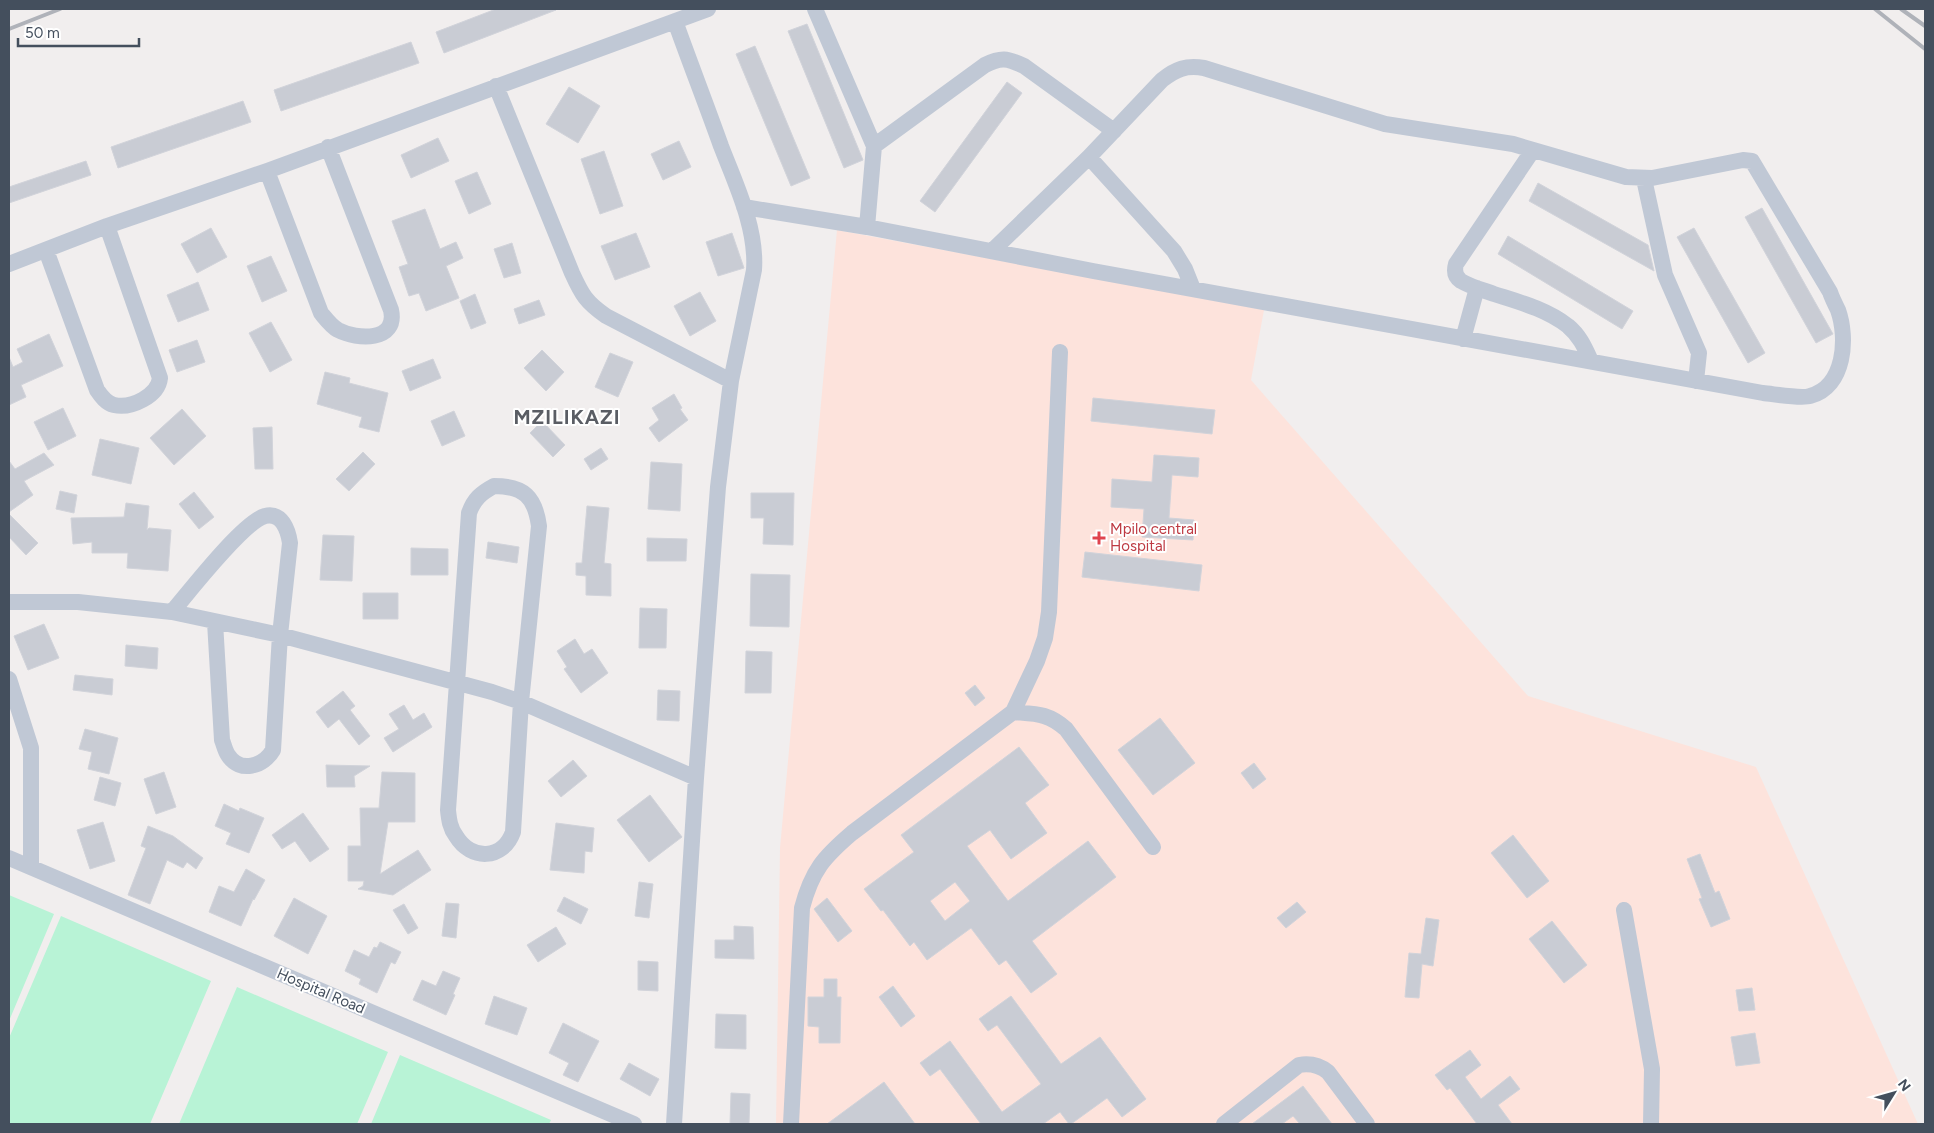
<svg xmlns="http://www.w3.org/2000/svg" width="1934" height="1133" viewBox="0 0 1934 1133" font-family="Figtree,sans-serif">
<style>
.medical{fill:#fde3dc}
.green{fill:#b8f3d6}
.building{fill:#c9ccd4;stroke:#d1d3da;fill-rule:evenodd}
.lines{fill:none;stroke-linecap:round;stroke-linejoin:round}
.minor{stroke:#c0c8d5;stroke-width:16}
.rail{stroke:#afb2b9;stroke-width:4}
.health-dot{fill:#e0444e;stroke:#fff;stroke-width:2}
.labels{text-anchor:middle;stroke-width:4;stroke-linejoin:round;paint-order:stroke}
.health-label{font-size:15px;fill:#be3a42;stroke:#fff;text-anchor:start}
.street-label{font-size:15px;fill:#444f5d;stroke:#fff}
.district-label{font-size:20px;font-weight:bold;letter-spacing:1px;fill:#5a5d64;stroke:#fff}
</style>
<rect width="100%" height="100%" fill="#f1eeee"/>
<path class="medical" d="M837,230l427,80 -13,70 277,316 228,71 162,357h-1142l4,-276z"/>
<path class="green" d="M9,895l45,19 -45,107z
M61,916l150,65 -61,143h-141v-86z
M237,987l151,65 -31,72h-178z
M400,1055l151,65 -2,4h-178z"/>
<path class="building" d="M496,9l60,1 -112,43 -8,-21z
M807,24l56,136 -19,8 -56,-137z
M411,42l8,21 -138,48 -7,-21z
M755,46l55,132 -19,8 -55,-132z
M1007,82l15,11 -87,119 -15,-11z
M569,87l31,19 -22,37 -32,-19z
M243,101l8,21 -133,46 -7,-21z
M438,138l11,23 -38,17 -10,-23z
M679,141l12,26 -28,13 -12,-26z
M604,151l19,55 -23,8 -19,-55z
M86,161l5,14 -82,28v-16z
M477,172l14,32 -22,10 -14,-33z
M1538,183l110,62 6,26 -125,-70z
M1762,208l71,126 -17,9 -71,-126z
M425,209l15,40 16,-7 7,16 -17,8 13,32 -33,13 -7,-18 -10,3 -10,-29 9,-3 -16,-43z
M211,228l16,29 -30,16 -16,-29z
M1694,228l71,125 -17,10 -71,-126z
M636,233l14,34 -35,13 -14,-34z
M732,233l12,35 -26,8 -12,-34z
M1508,236l125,75 -11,18 -124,-75z
M512,243l9,30 -17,5 -10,-29z
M271,256l16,35 -25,11 -15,-36z
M198,282l11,28 -31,12 -11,-27z
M700,292l16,29 -26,15 -16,-30z
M475,294l11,29 -15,6 -11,-28z
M539,300l6,15 -26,9 -5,-15z
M271,322l21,38 -22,12 -21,-39z
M49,334l14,32 -42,19 5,12 -17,8v-48l4,10 10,-5 -6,-13z
M197,340l8,22 -28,10 -8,-22z
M542,350l22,22 -18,19 -22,-23z
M610,353l23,9 -15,35 -23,-10z
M433,359l8,19 -31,13 -8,-20z
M325,372l25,6 -1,5 39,10 -9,39 -20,-5 3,-10 -45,-13z
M674,394l8,14 -2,1 8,11 -29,22 -10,-14 10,-8 -7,-12z
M1093,398l122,12 -3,24 -121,-13z
M63,408l13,28 -28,14 -14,-28z
M182,409l24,27 -32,29 -24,-27z
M454,411l11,25 -23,10 -11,-25z
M542,421l23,24 -12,12 -23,-24z
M272,427l1,42h-18l-2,-41z
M100,439l39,9 -8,36 -39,-9z
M601,448l7,11 -17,11 -7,-11z
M363,452l12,12 -26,27 -13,-12z
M44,453l10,12 -30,16 9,14 -24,17v-51l6,8z
M1154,455l45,3 -1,19 -26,-2 -3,43 25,2 -1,20 -51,-3 2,-28 -33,-2 1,-28 40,3z
M651,462l31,2 -2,47 -32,-2z
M60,491l17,4 -3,18 -18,-4z
M194,492l20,25 -15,12 -20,-25z
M751,493h43l-1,52 -30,-1 1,-26h-13z
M126,503l23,3 -2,24 2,-2 22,2 -3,41 -41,-3 1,-15h-36v-11l-19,2 -2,-26 53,-1z
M587,506l22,2 -5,55 7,1v32l-25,-1v-19l-10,-1v-12h6z
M9,514l29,29 -12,12 -17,-18z
M323,535l31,1 -2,45 -32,-1z
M647,538l40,1 -1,22h-39z
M488,542l31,5 -2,16 -31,-5z
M411,548l37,1v26h-37z
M1085,552l117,13 -3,26 -117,-14z
M751,574l39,1 -1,52 -39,-1z
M363,593h35v26h-35z
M640,608l27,1 -1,39h-27z
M44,624l15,34 -31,12 -14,-34z
M575,639l9,15 8,-5 16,24 -27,20 -17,-24 3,-2 -10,-16z
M126,645l32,3 -1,21 -32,-3z
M746,651l26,1 -1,41h-26z
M75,675l38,4 -1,16 -39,-5z
M975,685l10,13 -10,8 -10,-13z
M658,690l22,1 -1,30 -22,-1z
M343,691l12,15 -5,4 20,26 -11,9 -20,-26 -11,9 -12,-16z
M404,705l9,15 11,-7 8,14 -39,25 -9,-14 15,-9 -10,-15z
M1160,718l35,45 -42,32 -35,-45z
M85,729l33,9 -9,36 -21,-5 4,-17 -13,-3z
M1019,747l30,38 -24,18 22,30 -36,26 -21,-29 -23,16 41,55 80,-60 28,36 -84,64 25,33 -26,19 -25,-33 -7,5 -28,-37 -44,32 -13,-18 -4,4 -27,-36 -2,1 -17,-22 50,-37 -13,-17zM955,882l15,19 -25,20 -15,-20z
M573,760l14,16 -26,21 -13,-16z
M1254,763l12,16 -13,10 -12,-16z
M326,765l44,1 -16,10 1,11h-28z
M164,772l12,35 -20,7 -12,-35z
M382,772l33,1v49h-27l-8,52 38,-24 13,20 -38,25 -35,-6 5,-3 1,-5h-16v-35h13l-1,-38h19z
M100,777l21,6 -6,23 -21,-6z
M650,795l32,42 -33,25 -32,-42z
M224,804l15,7 1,-3 24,10 -15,35 -23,-9 5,-11 -16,-7z
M303,813l26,36 -19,13 -15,-21 -13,8 -10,-14z
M103,822l12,39 -25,8 -13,-39z
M556,823l38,5 -2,24 -7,-1 -1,22 -34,-3z
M148,826l25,10 30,22 -7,11 -9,-7 -4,6 -16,-8 -17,44 -22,-9 18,-47 -5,-2z
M1513,835l36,46 -22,17 -36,-45z
M1700,854l15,39 4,-2 11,28 -19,8 -12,-28 3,-1 -15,-39z
M246,869l19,11 -11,20 -1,-1 -12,27 -32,-14 10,-26 15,6z
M639,882l14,2 -4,34 -14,-2z
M564,897l24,12 -7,15 -24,-13z
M294,898l33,18 -19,38 -34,-18z
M827,898l25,33 -14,11 -24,-33z
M1297,902l9,10 -20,16 -9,-10z
M446,903l13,1 -3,34 -14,-2z
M404,904l14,24 -10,6 -15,-24z
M1426,918l13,2 -6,46 -11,-2 -3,34 -14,-1 4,-44 12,1z
M1552,921l35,44 -23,18 -35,-44z
M734,926l19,1 1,32 -39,-1v-18h19z
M556,927l10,17 -28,18 -11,-17z
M380,942l21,10 -6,12 -4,-2 -14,31 -18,-9 2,-5 -16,-8 9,-21 15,7 5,-10 3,1z
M638,961l20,1v29l-20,-1z
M443,971l17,7 -7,16 2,1 -9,20 -33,-15 9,-20 14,6z
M824,979h13v18h4l-1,46h-21v-16l-11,-1v-29h16z
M893,986l22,30 -14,11 -22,-30z
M1752,988l3,22 -16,1 -3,-21z
M494,996l33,12 -10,27 -32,-11z
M1011,996l50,68 39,-27 46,62 -24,18 -15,-19 -36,26h-2l-9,-12 -17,12h-62l-41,-55 -10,7 -10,-13 30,-22 52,71 39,-28 -44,-59 -9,6 -9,-12z
M716,1014l30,1v34l-31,-1z
M563,1023l36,18 -21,41 -15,-7 6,-12 -20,-10z
M1755,1033l5,30 -24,3 -5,-29z
M1470,1050l11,15 -16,12 16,22 29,-23 10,13 -22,16 14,19h-35l-27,-36 -3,2 -12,-15z
M629,1063l30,16 -9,17 -30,-17z
M884,1082l31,42h-88z
M1303,1086l29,38h-32l-7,-8 -11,8h-30z
M731,1093l19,1 -1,30h-19z"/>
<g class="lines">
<path class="minor" d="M815,9l59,137 -7,81
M496,86l76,187c10,22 14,29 34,43l125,65
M874,146l111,-81c16,-8 22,-7 39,1l90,65
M1533,150l-77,114c-2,7 -1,13 5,17 10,6 22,9 33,13 25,8 52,15 74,32 12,10 17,22 23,35
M1089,157l85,94 11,18 8,20
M267,171l54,142c5,6 10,13 17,17 19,10 60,12 53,-20l-63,-163
M1644,179l21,96 34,78 -3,28
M744,207l123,20 226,44 670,122c11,1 38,6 47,3 35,-9 38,-58 28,-86 -3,-6 -6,-12 -8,-18l-78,-131 -9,-1 -91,18 -26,-1 -113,-33 -128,-20 -181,-56c-18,-3 -28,1 -42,12l-73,77 -97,94
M46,250l51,140c4,6 9,13 17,15 17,4 44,-9 46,-27l-53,-152
M9,264l98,-38 160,-55 441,-162
M1463,339l14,-51
M494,486c30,0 41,11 45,40l-18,176 -8,130c-10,28 -42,29 -57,4 -6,-8 -7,-16 -8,-26l21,-297c5,-14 12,-20 25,-27z
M9,602h69l94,10 108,23 212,57 29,10 175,76
M172,612c17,-20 71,-90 93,-96 17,-4 23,14 25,27l-10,92 -7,115c-9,16 -33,24 -45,5 -3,-4 -4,-10 -6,-15l-7,-118
M9,679l22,69v119
M1013,712c23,2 35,1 53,17l87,118
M9,858l625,266
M1624,910l28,159 -1,55
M674,1124l22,-346 22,-291 13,-106 23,-111c3,-42 -18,-85 -33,-124 -15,-42 -31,-83 -46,-125
M791,1124l11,-216c10,-38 22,-51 50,-75l161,-121 24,-51 8,-23 4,-26 11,-260
M1224,1124l75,-59c11,-2 20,0 29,7l39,52"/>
<path class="rail" d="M1875,9l50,40
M1901,9l24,17
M9,29l51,-20"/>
</g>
<path class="health-dot" d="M1096.5 530.5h5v5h5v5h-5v5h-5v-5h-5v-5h5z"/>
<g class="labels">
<g class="health-label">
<text x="1110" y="534">Mpilo central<tspan x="1110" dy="17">Hospital</tspan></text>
</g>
<g class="street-label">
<text transform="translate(321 991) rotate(23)" y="5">Hospital Road</text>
</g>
<g class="district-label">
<text x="567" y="424">MZILIKAZI</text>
</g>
</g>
<rect width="1934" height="1133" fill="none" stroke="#444f5d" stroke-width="20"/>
<g transform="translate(1894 1093) rotate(53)" stroke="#ffffff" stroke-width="4" paint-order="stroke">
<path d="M0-4L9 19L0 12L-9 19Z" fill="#444f5d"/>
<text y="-8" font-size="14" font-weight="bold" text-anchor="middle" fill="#444f5d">N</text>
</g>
<path d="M18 38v8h121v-8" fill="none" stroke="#444f5d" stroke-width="2.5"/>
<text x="25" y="38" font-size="15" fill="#444f5d" stroke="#ffffff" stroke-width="4" paint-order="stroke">50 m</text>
</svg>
